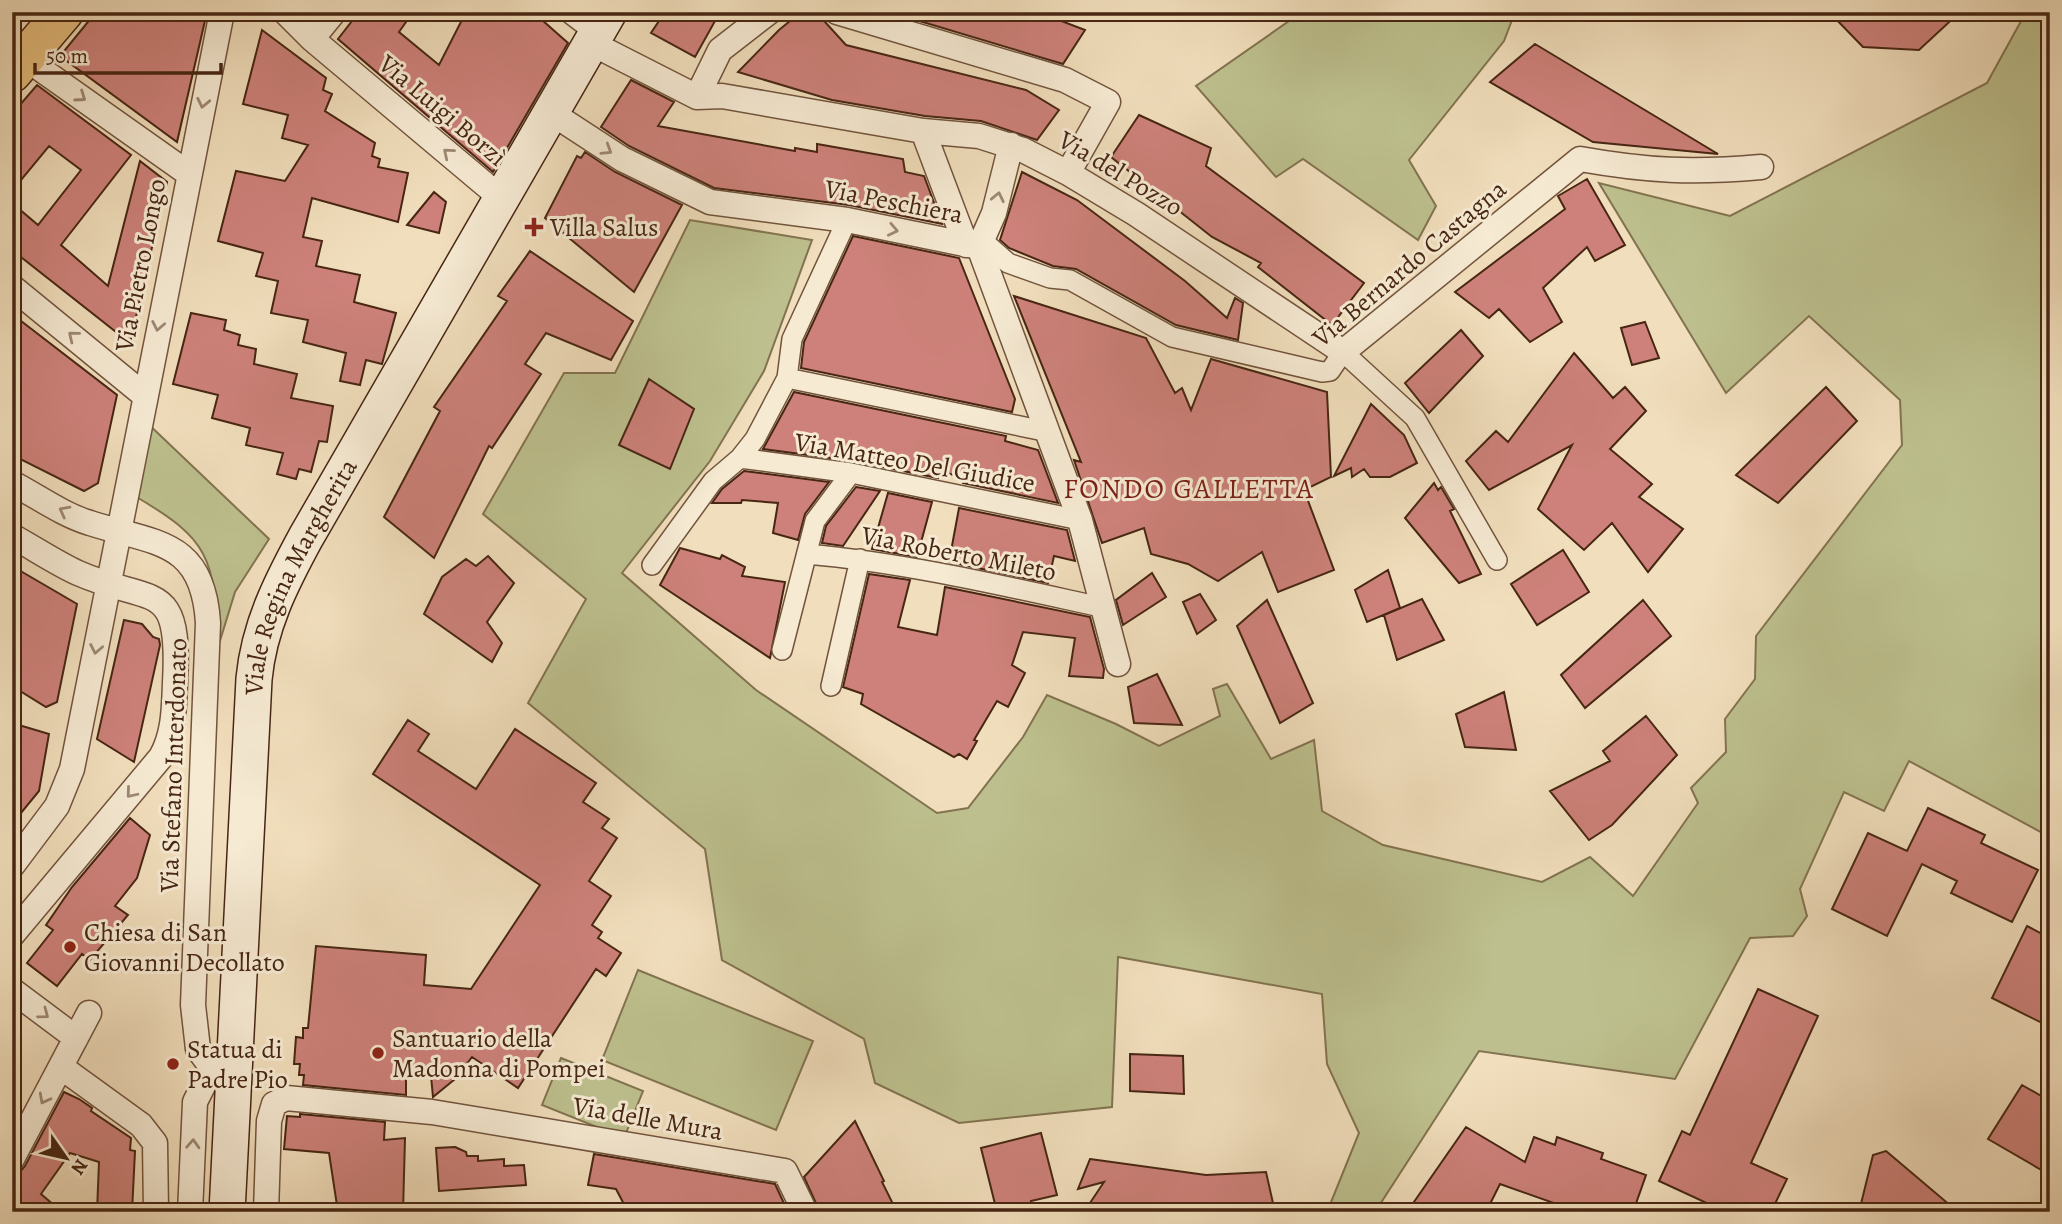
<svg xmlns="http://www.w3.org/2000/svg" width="2062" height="1224" viewBox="0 0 2062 1224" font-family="Alegreya,serif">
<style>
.green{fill:#bdc08e;stroke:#827350;stroke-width:2}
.building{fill:#cd817a;stroke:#472613;stroke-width:2}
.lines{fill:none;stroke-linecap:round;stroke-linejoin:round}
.pedestrian-casing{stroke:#72543d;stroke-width:22}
.minor-casing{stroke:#72543d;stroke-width:27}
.secondary-casing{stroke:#472613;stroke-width:38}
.primary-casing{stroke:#472613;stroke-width:41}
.pedestrian{stroke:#f6ead3;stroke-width:19}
.minor{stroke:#f6ead3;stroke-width:24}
.secondary{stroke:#f6ead3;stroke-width:35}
.primary{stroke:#e8bf7e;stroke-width:38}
.oneway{stroke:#9e8873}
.poi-dot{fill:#8f2418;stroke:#f6ead3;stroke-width:2.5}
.labels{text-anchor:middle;stroke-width:6;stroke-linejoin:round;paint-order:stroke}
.street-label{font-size:26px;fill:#472613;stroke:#f6ead3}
.poi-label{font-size:26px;fill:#472613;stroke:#f6ead3;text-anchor:start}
.neighbourhood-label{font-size:28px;letter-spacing:2px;fill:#7a1f14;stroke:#f6ead3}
</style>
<rect width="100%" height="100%" fill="#f1debc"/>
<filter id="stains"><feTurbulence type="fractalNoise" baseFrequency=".00286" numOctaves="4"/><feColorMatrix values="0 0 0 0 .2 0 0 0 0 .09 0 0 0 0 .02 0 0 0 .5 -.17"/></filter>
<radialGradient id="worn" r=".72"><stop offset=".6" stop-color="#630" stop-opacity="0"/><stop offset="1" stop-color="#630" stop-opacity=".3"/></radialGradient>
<path class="green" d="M1302,12h213l-11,29 -95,119 27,46 -18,34 -115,-81 -27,18 -80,-91z
M2026,12h24v825l-141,-76 -25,50 -40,-19 -44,97 7,27 -14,20 -43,2 -75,141 -196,-28 -104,161h-48l32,-79 -32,-69 -5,-70 -204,-37 -6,150 -153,16 -84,-40 -11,-44 -142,-79 -17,-111 -177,-146 58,-104 -103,-85 81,-141h51l75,-153 122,20 -48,131 -54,90 -88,112 134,117 181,123 31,-5 55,-71 24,-42 69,29 43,22 61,-30 -7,-27 14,-5 44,75 43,-19 8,71 61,34 159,37 48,-25 43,39 65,-93 -7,-15 35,-36 -1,-33 30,-40 1,-43 146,-191 -2,-45 -91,-84 -83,77 -127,-210 131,33 257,-133z
M144,420l125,119 -34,53 -16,52c-6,-87 -8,-104 -86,-149z
M638,970l175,71 -37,89 -174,-70z
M561,1058l82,33 -19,47 -82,-33z"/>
<path class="building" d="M96,12h111l-30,130 -117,-86z
M359,12h54l-14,20 40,33 27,-53h67l35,31 -75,129 -155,-133z
M665,12h55l-25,45 -44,-24z
M801,12h15l30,33 180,45 33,20 -22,30 -56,-19 -56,-5 -93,-16 -94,-28 41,-42z
M906,12h132l47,18 -22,34 -157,-47z
M1829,12h131l-41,38 -56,-3z
M262,30l64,48 -3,12 9,4 -7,17 50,32 -3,13 8,3 -2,8 30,6 -10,49 -86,-24 -9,39 19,4 -6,25 44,9 -6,27 42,11 -14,51 -16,-4 -6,25 -20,-4 6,-28 -43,-11 5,-22 -37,-7 7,-32 -22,-5 7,-23 -45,-12 18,-70 49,10 23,-36 -26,-7 6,-23 -45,-11z
M1535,44l183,110 -125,-12 -103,-60z
M631,80l43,22 -16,24 137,25v-3l22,4v-8l86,15 2,13 19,4 18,48 -93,-19 -135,-17 -85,-42 -28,-19z
M37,85l94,70 -70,90 47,41 32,-125 27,21 -37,161 -118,-93v-47l26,22 43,-55 -32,-24 -37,45v-77z
M1139,115l72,33 -5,18 158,117 -32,42 -74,-58 3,-4 -49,-26 -101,-80z
M585,152l30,20 67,33 -48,87 -89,-74 32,-62 4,2z
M1022,172l55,28 108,81 42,37 8,-20 8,5 -5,37 -62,-15 -100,-56 -23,-3 -44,-18 -9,-8z
M1587,179l38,66 -30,16 -8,-14 -44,41 19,34 -32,20 -31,-33 -10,9 -34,-26 110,-83 -7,-13z
M434,192l12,10 -7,31 -32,-8z
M853,236l106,22 56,141 -3,13 -211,-44 3,-26z
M530,251l103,70 -22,39 -65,-27 -21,31 16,10 -49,74 -3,-2 -55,112 -50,-41 56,-106 -6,-4 73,-106 -9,-5z
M1014,296l132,42 29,55 7,-5 9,22 20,-51 116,33 4,85 -27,13 30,80 -56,22 -16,-40 -44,29 -30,-17 -37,-10 -7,-26 -42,15 -28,-83 7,2z
M191,313l35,7 -2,10 16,5 -2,10 18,4 -2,15 43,10 -6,24 42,8 -6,36 -8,-1 -8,31 -12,-3 -3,10 -19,-5 6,-21 -37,-8 4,-17 -38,-10 6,-23 -45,-11z
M12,314l105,81 -19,88 -14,8 -72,-36z
M1645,322l14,36 -27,7 -11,-37z
M1461,330l22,26 -54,57 -24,-30z
M1574,353l39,45 12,-11 21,24 -36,38 42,35 -13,13 44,32 -35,43 -36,-49 -28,27 -46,-41 34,-64 -83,45 -23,-29 30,-30 12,11z
M649,379l45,30 -24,60 -51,-24z
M1826,387l31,34 -79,82 -42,-28z
M794,392l212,44 -1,5 33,9 20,53 -95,-20 1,-6 -24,-5 -2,6 -85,-17 -90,-12z
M1371,404l33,31 13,28 -27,14h-20l-6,-8 -12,8 -1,-9 -17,8z
M744,471l85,11 -24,32 -7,26 -25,-7 5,-30 -36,-3 -1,3h-29l10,-14z
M1434,483l4,7 3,-3 13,22 -4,2 31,63 -22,9 -54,-65z
M856,487l24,4 -37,55 -21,-3 4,-17z
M888,493l44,9 -15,55 -45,-8z
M959,508l108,22 8,31 -21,-5 -6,27 -99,-21z
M680,548l40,11 2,-4 23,12 -3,9 43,6 -15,76 -110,-73z
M1563,550l26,42 -52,33 -26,-41z
M488,556l26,27 -27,39 15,21 -10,19 -68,-48 18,-37 24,-18 10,7z
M12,566l65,38 -20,98 -11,5 -34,-21z
M1388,570l12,38 -33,14 -12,-32z
M1152,573l14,24 -43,28 -7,-25z
M869,574l41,6 -12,47 39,8 8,-48 145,30 14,52 -1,9 -34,-2 6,-38 -52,-6 -11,33 13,8 -17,34 -11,-6 -23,39 3,1 -10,18 -8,-5 -5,3 -93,-53 2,-10 -20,-7z
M1200,594l16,26 -19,14 -14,-32z
M1422,599l22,41 -47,20 -13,-45z
M1267,600l46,103 -33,20 -43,-97z
M1643,600l28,36 -86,72 -24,-33z
M124,620l18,4 11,13 6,2 1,6 -26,117 -37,-23z
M1157,674l25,51 -48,-2 -6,-36z
M1504,692l12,58 -51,-3 -9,-33z
M1646,716l31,39 -65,70 -23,15 -39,-49 60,-30 -7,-10z
M408,720l21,14 -11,17 58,38 39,-60 81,54 -13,19 26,17 -7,9 15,10 -28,43 22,15 -19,29 10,7 -4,6 23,15 -15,23 -10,-7 -78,119 -46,-31 -17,22 -22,18 -2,-21 -25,1v18l-103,-10 1,-10h-5l1,-11h-6l2,-27 7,1v-10h5l8,-82 110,9 -2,30 47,4 69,-104 -167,-111z
M12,723l37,11 -10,57 -27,33z
M1928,808l57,27 -4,8 57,27 -26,52 -61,-29 6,-12 -35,-17 -35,72 -55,-27 36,-76 39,18z
M130,818l20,17 -13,43 -22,28 13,9 -38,45 -8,-6 -25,32 -30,-23 26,-33 -7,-5 26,-38z
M2027,926l23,12v89l-58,-29z
M1758,989l60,27 -67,147 36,16 -16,33h-45l-67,-31 23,-50 8,4z
M1130,1054l53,2 1,38 -54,-3z
M2022,1085l28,16v74l-62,-36z
M64,1092l15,7 13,9 -1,3 40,27 -1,12 5,1 -3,61h-35l2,-50 -29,-9 -29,41 21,18h-50v-31l13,-15z
M300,1114l85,8 -1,18 21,-2 -2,74h-65l-9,-59 -45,-4 3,-33 13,1z
M855,1121l29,60 -2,1 15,30h-77l-16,-35z
M1466,1127l59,35 9,-25 21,8 2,-8 46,16 -2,6 45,16 -13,37h-54l-79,-28 -14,28h-79z
M1041,1133l16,62 -26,6 3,11h-37l-16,-64z
M455,1147l11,5 1,4h11v5l26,-2v7l20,-1 2,20 -87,6 -3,-43z
M1886,1151l72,61h-99l14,-57z
M594,1154l181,30 13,28h-160l-12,-23 -28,-4z
M1090,1159l116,16 60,-3 9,40h-191l20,-30 -26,7z"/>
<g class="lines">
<defs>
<path id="pedestrian" d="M983,241l25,22 42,15 20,2 102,57 150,35 8,-1 13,-19 72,66 82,142
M787,378l262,54
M740,458l111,15 229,47
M807,554c100,9 197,32 294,53
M652,565l61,-84 27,-23 15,-19 32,-61 5,-39 55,-119
M782,650l33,-129 36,-48
M831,686l29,-127"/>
<path id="minor" d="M285,12l27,27 188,158
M572,12l25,19
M837,12l228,68 43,22 -40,71
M312,39l22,-27
M591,43l106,54 25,-1 201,35 56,5 44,14 45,23 68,41 207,138 237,-193c68,12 112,14 181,8
M25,58l164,116
M697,97l23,-47 49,-38
M550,112l72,47 88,43 137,18 132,27
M923,131l43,114
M979,247l101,273 38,144
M979,247l15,-34 17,-68
M12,287l132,108
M12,483c25,13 51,32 78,40 65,21 113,16 118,100l-15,382 5,44 14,19 22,3
M12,536c22,12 44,27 66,37 75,33 103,4 97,110 -1,26 -1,51 -14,74l-149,178
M12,866l45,-60 15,-37 150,-757
M12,990l64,48
M61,1067l80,58 14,18 1,69
M12,1159l77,-146
M190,1212l5,-110 17,-34
M266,1212l3,-91 5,-17 12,-6 146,14 353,59 20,41"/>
<g id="secondary">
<path id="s1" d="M227,1212l27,-533c5,-53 27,-96 52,-142l303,-525"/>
</g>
<path id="primary" d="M12,73l52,-61"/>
</defs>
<use href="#pedestrian" class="pedestrian-casing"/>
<use href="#minor" class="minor-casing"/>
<use href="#secondary" class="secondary-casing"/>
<use href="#primary" class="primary-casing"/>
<use href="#pedestrian" class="pedestrian"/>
<use href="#minor" class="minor"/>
<use href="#secondary" class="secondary"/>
<use href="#primary" class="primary"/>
</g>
<defs><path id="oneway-chevron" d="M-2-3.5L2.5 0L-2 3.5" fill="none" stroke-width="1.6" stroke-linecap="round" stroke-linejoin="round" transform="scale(1.75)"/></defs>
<g class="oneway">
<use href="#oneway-chevron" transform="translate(81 97) rotate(35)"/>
<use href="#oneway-chevron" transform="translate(203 103) rotate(102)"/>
<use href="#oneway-chevron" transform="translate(607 150) rotate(32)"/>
<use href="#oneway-chevron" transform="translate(448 153) rotate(-140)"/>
<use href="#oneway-chevron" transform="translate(998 197) rotate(-78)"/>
<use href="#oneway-chevron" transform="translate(893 230) rotate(12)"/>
<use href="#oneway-chevron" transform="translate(158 326) rotate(101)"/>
<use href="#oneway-chevron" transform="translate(73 336) rotate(-141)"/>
<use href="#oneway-chevron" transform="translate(64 511) rotate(-152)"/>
<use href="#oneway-chevron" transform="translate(96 649) rotate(101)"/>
<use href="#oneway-chevron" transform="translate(131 793) rotate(130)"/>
<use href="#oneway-chevron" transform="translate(44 1014) rotate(37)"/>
<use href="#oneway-chevron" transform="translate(44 1099) rotate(118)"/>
<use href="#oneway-chevron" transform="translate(193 1144) rotate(-87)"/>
</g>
<g class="poi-dot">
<path d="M530.5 216.5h7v7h7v7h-7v7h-7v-7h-7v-7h7z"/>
<circle cx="70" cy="947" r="7"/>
<circle cx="378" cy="1053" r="7"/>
<circle cx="173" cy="1064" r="7"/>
</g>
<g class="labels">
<g class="street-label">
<text transform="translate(443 110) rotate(40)" y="9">Via Luigi Borzì</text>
<text transform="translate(1121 173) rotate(31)" y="9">Via del Pozzo</text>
<text transform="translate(894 201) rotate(11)" y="9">Via Peschiera</text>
<text transform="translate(1409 263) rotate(-40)" y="9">Via Bernardo Castagna</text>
<text transform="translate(140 265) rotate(-79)" y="9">Via Pietro Longo</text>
<text transform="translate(915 462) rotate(10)" y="9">Via Matteo Del Giudice</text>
<text transform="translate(959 553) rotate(11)" y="9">Via Roberto Mileto</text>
<text dy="9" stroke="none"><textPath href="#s1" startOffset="646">Viale Regina Margherita</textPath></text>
<text transform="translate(173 765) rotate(-88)" y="9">Via Stefano Interdonato</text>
<text transform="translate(648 1118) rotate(10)" y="9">Via delle Mura</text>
</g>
<g class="poi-label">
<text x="550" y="236">Villa Salus</text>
<text x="84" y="941">Chiesa di San<tspan x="84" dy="30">Giovanni Decollato</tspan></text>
<text x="392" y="1047">Santuario della<tspan x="392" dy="30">Madonna di Pompei</tspan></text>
<text x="187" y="1058">Statua di<tspan x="187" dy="30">Padre Pio</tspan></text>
</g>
<g class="neighbourhood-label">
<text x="1189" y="498">FONDO GALLETTA</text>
</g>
</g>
<rect width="2062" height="1224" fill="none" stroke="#f1debc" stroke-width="42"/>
<rect x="14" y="14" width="2034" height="1196" fill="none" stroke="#472613" stroke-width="3.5"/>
<rect x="21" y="21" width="2020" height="1182" fill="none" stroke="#472613" stroke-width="2"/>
<g transform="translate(66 1158) rotate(124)" stroke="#f6ead3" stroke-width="5" paint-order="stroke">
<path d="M0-5L12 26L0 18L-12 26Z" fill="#472613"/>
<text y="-10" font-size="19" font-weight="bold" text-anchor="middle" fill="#472613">N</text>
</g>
<path d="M35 63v10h186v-10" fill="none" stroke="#472613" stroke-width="3.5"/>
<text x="46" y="63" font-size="21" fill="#472613" stroke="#f6ead3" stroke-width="5" paint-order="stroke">50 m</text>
<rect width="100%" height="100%" filter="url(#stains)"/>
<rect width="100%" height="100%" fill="url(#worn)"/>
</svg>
